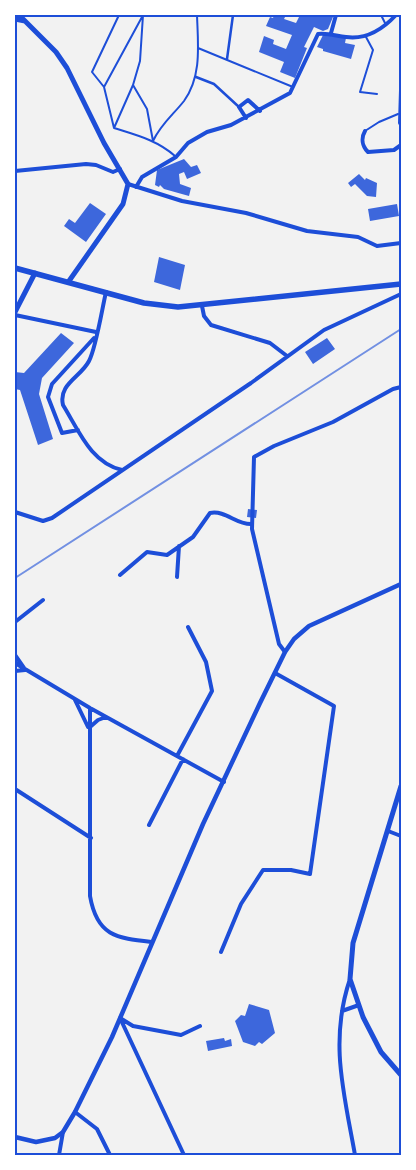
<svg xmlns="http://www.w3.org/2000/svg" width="416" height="1170" viewBox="0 0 416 1170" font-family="Helvetica,sans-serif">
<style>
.building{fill:#3d67dc}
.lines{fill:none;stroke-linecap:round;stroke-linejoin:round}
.service{stroke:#1d4ed8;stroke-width:2}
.pedestrian{stroke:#1d4ed8;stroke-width:2.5}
.minor{stroke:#1d4ed8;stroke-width:4}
.tertiary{stroke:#1d4ed8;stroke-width:4.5}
.secondary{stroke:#1d4ed8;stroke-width:5}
.primary{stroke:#1d4ed8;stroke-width:5.5}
.rail{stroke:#7290e2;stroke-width:2}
.neatline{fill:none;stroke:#1d4ed8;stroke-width:2}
</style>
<rect width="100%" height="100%" fill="#f2f2f2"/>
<path class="building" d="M274,15h12l-2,4 12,4 4,-8h28l5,2 -5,12 -5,2 -9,-4 -10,20 3,1 -12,30 -15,-6 4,-10 -25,-10 5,-16 10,4 -1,4 13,5 6,-14 -26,-9 4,-9 3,1z
M323,35l23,3 -1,5 10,2 -4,14 -28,-8v-2l-6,-2z
M184,159l7,8 6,-2 4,8 -14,6 -3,-7 -5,2 1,10 11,4 -2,8 -25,-7 -4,-4 -1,2 -4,-2 2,-15z
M359,174l6,6 1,-2 11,5 -1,14 -9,-1 -12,-12 -4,3 -3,-4z
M90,203l16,11 -20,28 -22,-16 5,-7 6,4z
M397,204l2,12 -29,5 -2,-12z
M159,257l26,8 -5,25 -26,-8z
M61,333l13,10 -32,35 -3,16 14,45 -15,6 -18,-55 -5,-1v-17l9,1z
M327,338l8,11 -22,15 -8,-12z
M248,509l9,1 -1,8 -9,-1z
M249,1004l20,6 6,23 -13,11 -3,-2 -4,4 -12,-4 -8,-21 6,-6 4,1z
M224,1038l1,3 6,-2 1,7 -24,5 -2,-10z"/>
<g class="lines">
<path class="service" d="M381,15l4,8
M366,37l7,13 -13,42 17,2
M198,48l95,39
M133,85l14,24 6,32
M104,87l38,-70
M114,128l-10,-41 -12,-15 27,-57
M114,128l19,-43 7,-24 3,-46
M114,128c22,7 43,12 61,28
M365,131l14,-9 19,-8
M153,141c8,-17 20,-26 31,-40 18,-25 14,-56 13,-86"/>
<path class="pedestrian" d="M227,59l6,-44
M196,77l18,7 25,23"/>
<path class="minor" d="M331,33l5,-18
M246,118l-7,-11 9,-7 12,11
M401,121v22
M400,123l1,-33
M365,131c-4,7 -3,15 3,21l26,-2 7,-5
M15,171l71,-7 10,1 17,7 7,-3
M128,184l54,17 64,12 61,18 51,6 19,9 24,-3
M136,187l6,-10 34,-20 12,-14 19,-11 24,-7 59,-32 28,-59c11,-1 18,2 28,3 21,3 37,-8 50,-22
M106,292c-4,17 -10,56 -17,69 -8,16 -31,23 -26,44 16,26 28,58 59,65
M202,306l2,10 7,9 59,18 17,13
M15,315l81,17
M78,430l-16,3 -14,-36 4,-13 42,-46
M15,512l28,9 9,-3 199,-135 73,-53 77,-36
M120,575l27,-23 20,3 26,-18 17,-24c16,-3 26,12 42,11
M177,577l2,-31
M15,622l28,-22
M285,652l-6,-8 -27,-115 2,-72 20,-11 59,-24 60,-33 8,-2
M15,655l9,13
M15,663l75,45 134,74
M15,671l10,-1
M75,700l13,27
M90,708v188c7,40 26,42 62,46
M90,727l8,-7 8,-3
M177,756l35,-65 -6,-29 -18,-35
M15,789l76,49
M149,825l34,-66
M388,831l13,5
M221,952l20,-48 22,-34h28l19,4 24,-168 -59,-33
M350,979c-21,62 -6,114 5,176
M342,1011l17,-6
M120,1018l64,137
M120,1018l13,8 48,9 19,-9
M75,1112l22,17 13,26
M59,1155l4,-23"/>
<path class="tertiary" d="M15,1137l21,5 19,-4 8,-6 12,-20 37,-75 91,-213 57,-121 25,-51 9,-13 15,-13 92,-42"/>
<path class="secondary" d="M19,15l37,37 11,16 37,75 24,41 -5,20 -54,77
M15,19l10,2
M15,312l20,-39
M401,786l-48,157 -3,36 13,38 18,35 20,23"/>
<path class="primary" d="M15,268l129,35 34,4 223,-23"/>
<path class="rail" d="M15,578l386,-249"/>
</g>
<rect width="416" height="1170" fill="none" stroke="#ffffff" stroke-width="32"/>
<rect x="16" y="16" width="384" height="1138" class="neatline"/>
</svg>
